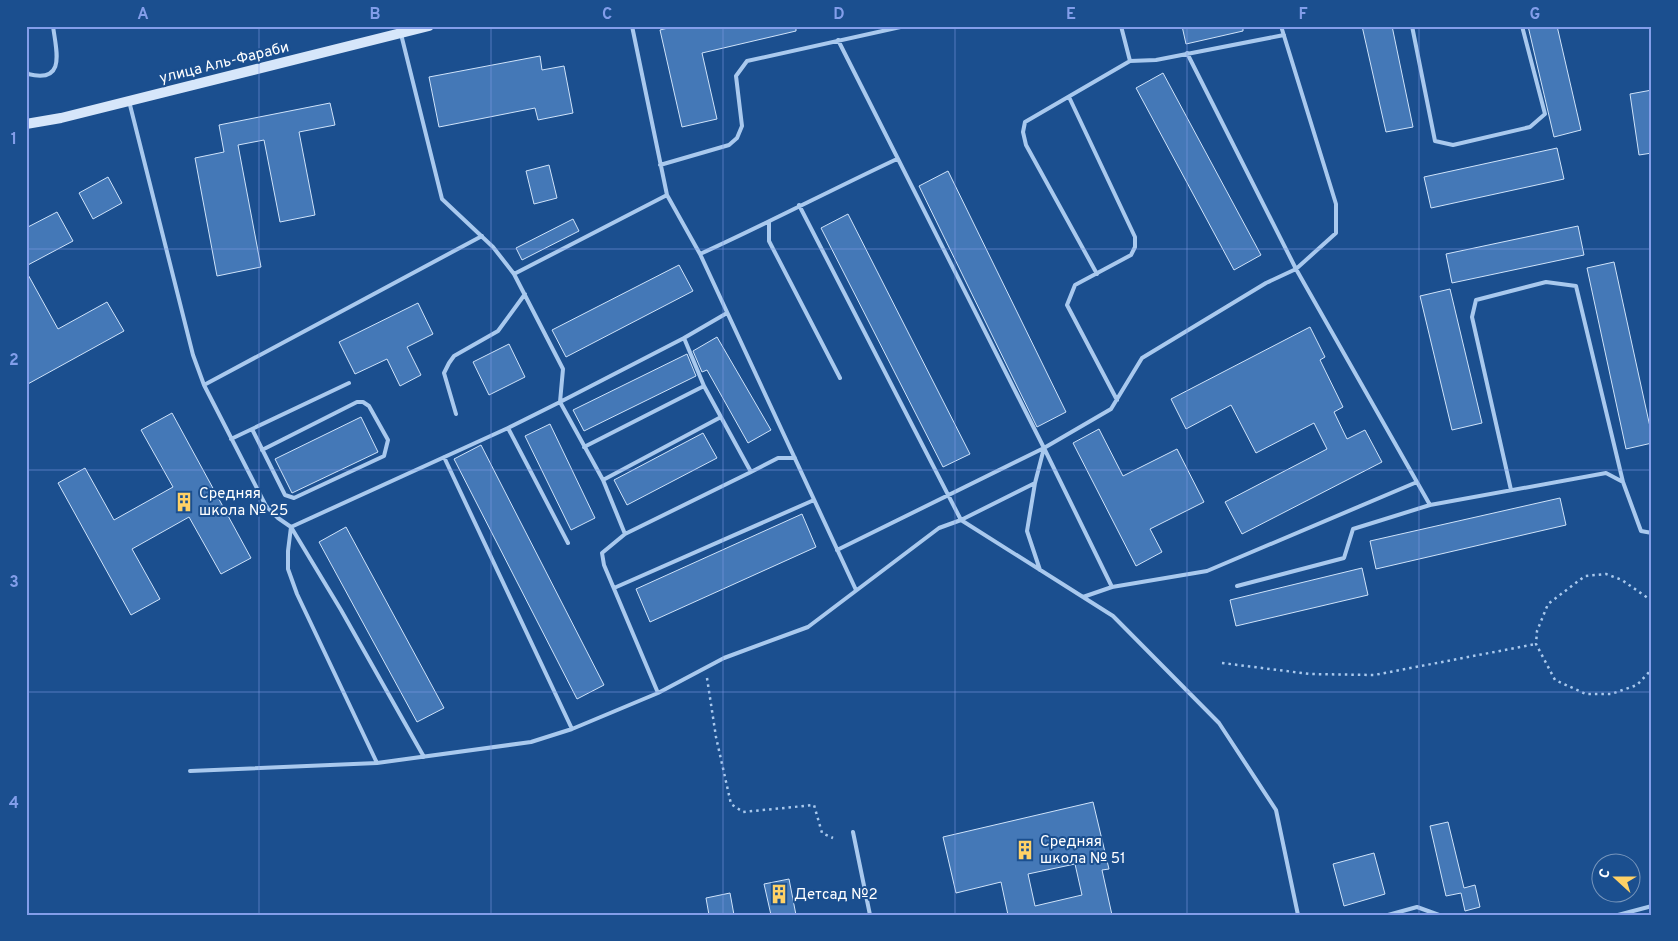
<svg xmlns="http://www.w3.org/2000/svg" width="1678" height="941" viewBox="0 0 1678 941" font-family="Overpass,sans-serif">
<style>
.building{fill:#4478b7;stroke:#cfe3fa;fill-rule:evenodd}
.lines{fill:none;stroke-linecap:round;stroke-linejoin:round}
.path{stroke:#a9c9ee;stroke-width:2.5;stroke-dasharray:2.5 4;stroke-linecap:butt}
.service{stroke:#a9c9ee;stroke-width:4}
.secondary{stroke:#d6e6fa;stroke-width:10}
.grid{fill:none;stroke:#839eea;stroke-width:1;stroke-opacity:0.55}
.labels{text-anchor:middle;stroke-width:4;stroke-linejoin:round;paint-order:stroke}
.street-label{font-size:15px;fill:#fff;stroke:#1b4f8f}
.poi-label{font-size:15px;fill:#fff;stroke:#1b4f8f;text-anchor:start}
.neatline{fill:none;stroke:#839eea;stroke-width:2}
.grid-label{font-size:16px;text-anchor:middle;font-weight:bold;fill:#839eea}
</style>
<rect width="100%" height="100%" fill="#1b4f8f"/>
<path class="building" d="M676,26h120v5l-94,22 15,66 -35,8 -22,-97z
M1182,26h61v5l-57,13z
M1362,26h30l21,101 -27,5z
M1528,26h29l24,104 -27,7z
M540,56l2,14 22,-4 9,47 -35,7 -3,-12 -96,19 -10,-50z
M1163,73l98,182 -27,15 -98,-182z
M1652,90v63l-13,2 -9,-61z
M330,103l5,22 -36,7 16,83 -35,7 -16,-82 -26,5 23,122 -44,9 -22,-118 29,-6 -5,-27z
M1557,148l7,31 -133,29 -7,-31z
M549,165l8,33 -23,6 -8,-33z
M948,171l118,241 -29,15 -118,-241z
M108,177l14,26 -29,16 -14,-26z
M57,212l16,29 -47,25v-38z
M848,214l122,240 -27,13 -122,-239z
M573,219l6,12 -57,29 -6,-12z
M1578,226l6,29 -132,28 -6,-29z
M1614,262l38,174v7l-26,6 -39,-181z
M679,265l14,26 -127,66 -14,-27z
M26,271l32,58 49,-27 17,29 -98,54z
M1450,289l32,134 -30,7 -32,-134z
M418,303l15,31 -26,13 14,28 -21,11 -13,-27 -32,15 -16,-32z
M1310,327l15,30 -5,3 23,47 -9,5 13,27 18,-9 17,32 -140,72 -17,-32 102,-53 -13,-26 -58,30 -25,-48 -45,24 -15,-30z
M717,337l54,93 -23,13 -41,-73 -5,2 -9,-21z
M509,344l16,33 -36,18 -16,-33z
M687,354l9,22 -112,55 -11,-21z
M172,413l79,145 -30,16 -32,-57 -57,32 28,50 -29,16 -73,-132 27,-15 29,52 59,-33 -32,-57z
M361,417l17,35 -86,41 -17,-34z
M550,424l45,94 -24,12 -46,-94z
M1099,429l24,47 54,-27 27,53 -54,27 12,23 -26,14 -63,-123z
M703,433l14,25 -90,47 -13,-25z
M481,445l123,240 -27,14 -123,-240z
M1560,498l6,27 -190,44 -6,-28z
M802,514l14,33 -166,75 -14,-33z
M346,527l98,181 -27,14 -98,-180z
M1362,568l6,27 -132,31 -6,-26z
M1093,802l16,67 -7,1 10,45h-104l-7,-33 -45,11 -13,-56zM1075,864l7,31 -47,11 -7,-32z
M1448,822l16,66 11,-3 5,22 -15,4 -4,-18 -15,3 -16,-70z
M1374,853l11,41 -41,12 -11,-42z
M789,879l7,36h-25l-7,-31z
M730,893l4,22h-25l-3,-17z"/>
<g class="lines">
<path class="path" d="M1652,601l-30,-21 -16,-6 -21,2 -37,28 -11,27 -1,13 19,36 31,14h25l26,-9 15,-16
M1222,663l88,11 64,1 162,-31
M707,678l9,59 15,67 12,8 71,-7 8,28 11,5"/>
<path class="service" d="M632,26l35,169 33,59 156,336
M1121,26l9,35 26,-1 128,-25
M1412,26l23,115 18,4 77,-18 15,-13 -23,-88
M838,40l206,408 68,139
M1187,53l109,216 134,236
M26,69l2,5c39,10 28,-24 25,-48
M1069,97l66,140v10l-4,8 -56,30 -8,20 50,95
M129,101l64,254 11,30 62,121 12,12 13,9 217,-99 52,-26 3,-33 -49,-95 -21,-27 -51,-48 -41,-165
M660,165l69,-20 8,-7 5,-12 -6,-50 11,-15 158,-35
M799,205l162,315 152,96 106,107 57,87 22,105
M769,222v19l71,137
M700,254c66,-30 131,-64 197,-95
M514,274l153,-79
M1097,274l-71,-129 -3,-13 2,-10 105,-61
M684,338l20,48
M204,385l278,-149
M456,414l-12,-41 5,-10 5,-7 44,-25 27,-37
M508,428l60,115
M252,429l33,66 9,3 90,-42 4,-16 -19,-34 -6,-4h-6l-95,48
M231,439l118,-56
M584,447l120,-61 47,86
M444,457l128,272
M603,480l118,-63
M1035,483l-8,48 13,39
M1511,490l-39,-173 4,-17 70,-18 30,4 47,196
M291,527l-3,24v18l9,25 80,169 154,-21 41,-13 86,-36 66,-35 84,-31 131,-99 22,-8 74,-37 9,-35 67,-39 31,-51 124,-75 30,-14 40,-36v-29l-55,-178
M291,527l50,83 83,147
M625,534l-22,-54 -43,-78 124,-64 43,-25
M837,550l207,-102
M1237,586l107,-28 9,-29 77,-24 176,-32 17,9 18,49 11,2
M614,588l200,-88
M1083,597l29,-10 95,-16 210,-89
M658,693l-54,-128 -2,-12 23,-19 126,-62 27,-14h17
M190,771l187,-8
M853,832l17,83
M1388,915l29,-8 22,8
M1618,915l34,-9"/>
<path class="secondary" d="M26,124l35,-6 368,-92"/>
</g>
<path class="grid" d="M259,26v889M491,26v889M723,26v889M955,26v889M1187,26v889M1419,26v889M26,249h1626M26,470h1626M26,692h1626"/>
<defs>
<symbol id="building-bare" viewBox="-9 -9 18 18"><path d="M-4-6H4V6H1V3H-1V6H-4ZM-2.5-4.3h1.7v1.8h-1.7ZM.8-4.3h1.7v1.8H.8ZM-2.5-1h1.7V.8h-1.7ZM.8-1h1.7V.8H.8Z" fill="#ffd166" stroke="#1b4f8f" stroke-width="2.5" paint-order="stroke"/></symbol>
</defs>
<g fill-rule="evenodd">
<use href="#building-bare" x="170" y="488" width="28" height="28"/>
<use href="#building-bare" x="1011" y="836" width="28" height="28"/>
<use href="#building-bare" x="765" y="880" width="28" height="28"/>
</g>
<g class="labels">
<g class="street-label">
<text transform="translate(224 62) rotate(-14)" y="5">улица Аль-Фараби</text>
</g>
<g class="poi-label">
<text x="199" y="498">Средняя<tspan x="199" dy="17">школа № 25</tspan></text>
<text x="1040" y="846">Средняя<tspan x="1040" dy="17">школа № 51</tspan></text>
<text x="794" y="899">Детсад №2</text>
</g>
</g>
<rect width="1678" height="941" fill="none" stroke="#1b4f8f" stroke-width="55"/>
<g transform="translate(1616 878) rotate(291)"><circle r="24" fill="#1b4f8f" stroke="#7695bc"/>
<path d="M0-4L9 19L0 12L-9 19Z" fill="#ffd166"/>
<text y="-8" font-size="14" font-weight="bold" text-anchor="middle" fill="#ffffff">С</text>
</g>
<rect x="28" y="28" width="1622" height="886" class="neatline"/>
<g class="grid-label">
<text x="143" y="19">A</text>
<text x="375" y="19">B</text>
<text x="607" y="19">C</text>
<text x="839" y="19">D</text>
<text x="1071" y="19">E</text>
<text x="1303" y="19">F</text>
<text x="1535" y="19">G</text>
<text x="14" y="144">1</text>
<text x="14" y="365">2</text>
<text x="14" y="587">3</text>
<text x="14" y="808">4</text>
</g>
</svg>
